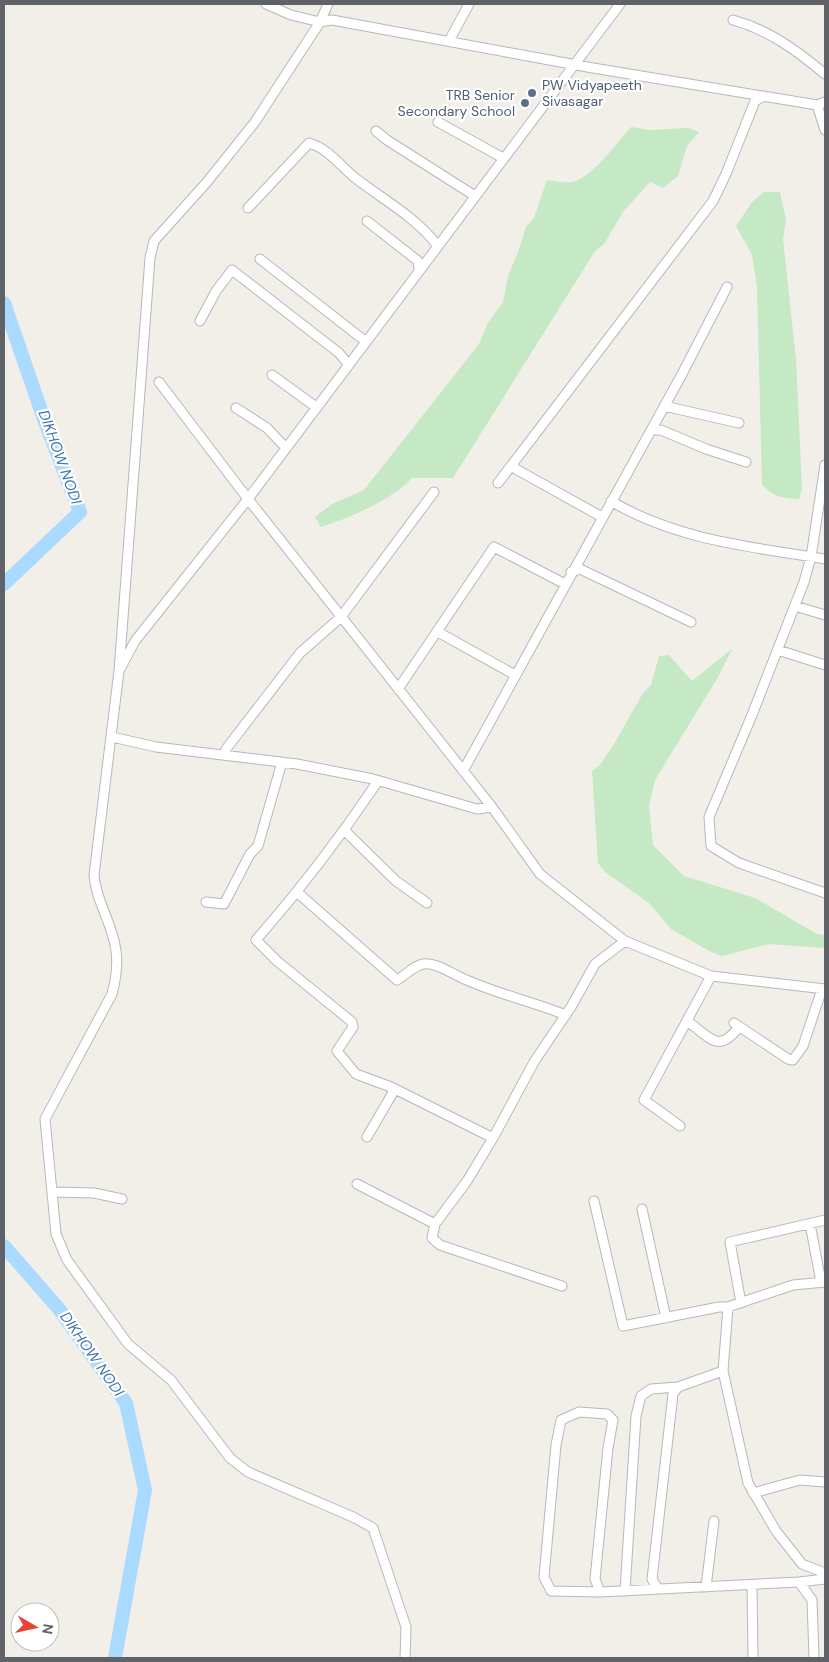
<svg xmlns="http://www.w3.org/2000/svg" width="829" height="1662" viewBox="0 0 829 1662" font-family="'DM Sans',sans-serif">
<style>
.green{fill:#c5e8c5}
.lines{fill:none;stroke-linecap:round;stroke-linejoin:round}
.river{stroke:#aadaff;stroke-width:14}
.street-casing{stroke:#b5b8bc;stroke-width:11}
.street{stroke:#fff;stroke-width:9}
.service-dot{fill:#5c6f8a;stroke:#fff;stroke-width:2}
.labels{text-anchor:middle;stroke-width:4.5;stroke-linejoin:round;paint-order:stroke}
.service-label{font-size:14px;fill:#4e5e75;stroke:#fff;text-anchor:start}
.water-label{font-size:15px;font-style:italic;fill:#4174aa;stroke:#fff}
</style>
<rect width="100%" height="100%" fill="#f1efe8"/>
<path class="green" d="M631,127l19,3 38,-2 11,4 -12,14 -9,30 -15,12 -13,-6 -27,30 -19,32 -9,7 -142,227h-41c-20,22 -63,40 -91,49l-6,-10 17,-13 32,-14 115,-146 9,-21 15,-21 5,-26 10,-24 8,-25 8,-9 13,-38c7,1 16,3 24,2 20,-2 46,-40 60,-55z
M764,192h16l6,28 -3,19 13,121 6,128 -3,11c-16,0 -26,-3 -37,-14l-5,-198 -5,-32 -16,-29 16,-24z
M732,649l-14,28 -63,103 -6,26 4,39 31,31 71,22 62,36 8,1v13l-56,-4 -47,12 -11,-4 -40,-23 -22,-26 -44,-31 -7,-9 -6,-92 8,-6 14,-21 29,-51 8,-8 8,-29 10,-1 23,26z"/>
<g class="lines">
<path class="river" d="M4,303l41,119 35,90 -76,72
M4,1246l55,63 67,94 19,87 -30,168"/>
<defs>
<path id="street" d="M266,4l25,11 29,7 8,-18
M733,20c36,10 63,30 92,54
M449,41l20,-37
M817,105l8,25
M438,122l65,36
M376,131l11,9 88,56
M248,208l61,-65c18,5 31,22 45,34 28,22 62,40 83,68
M367,221l51,40 1,8
M260,259l105,82
M200,321l16,-30 16,-21 107,83 9,11
M272,375l44,32
M159,382l89,117 244,308 48,67 85,67 86,35 114,13
M664,406l75,17
M236,408l31,20 19,20
M651,430h10l45,19 40,13
M514,462v6l88,49
M825,465l-14,92 -7,25 -52,133 -43,102 2,29 28,17 86,30
M498,483l215,-282 13,-27 29,-73 9,-5
M611,501c65,39 141,46 214,58
M571,572l9,-3 111,53
M795,606l30,9
M438,632l77,43
M778,650l47,15
M120,669l15,-28 113,-142 372,-495
M398,689l96,-142 71,37
M112,737l44,10 141,17 76,15 104,30 15,-2
M225,754l1,-5 74,-96 41,-36 93,-125
M463,771l218,-395 46,-89
M373,779l3,5c-37,55 -76,106 -120,156l21,21 75,61 1,5 -16,24 19,23 35,13 102,51
M345,831l51,50 31,22
M298,893l99,87c9,-5 16,-14 26,-16 12,-2 26,8 37,13 33,16 71,24 106,38
M206,902l18,2 26,-50 8,-8 24,-84
M687,1021c24,17 31,33 52,6
M734,1023l54,36 5,1 10,-14 19,-57
M680,1126l-36,-26 67,-124
M367,1137l28,-48
M357,1184l78,40
M53,1192l41,1 28,6
M594,1201l29,125 96,-19h9
M642,1209l24,109
M810,1224l11,58
M825,1282l-32,3 -65,22 -5,64 25,112 28,48 26,33 23,9
M562,1286l-122,-41 -8,-7 3,-14 32,-43 26,-43 41,-76 37,-55 24,-43 30,-23
M741,1303l-11,-61 95,-22
M753,1493l47,-13 25,2
M799,1582l13,18 2,58
M752,1585l1,73
M706,1587l8,-66
M658,1589l-6,-10 21,-185 5,-7 45,-16
M625,1591l11,-175 5,-20 10,-7 27,-2
M600,1592l-5,-13 13,-131 5,-28 -6,-6 -28,-2 -18,8 -5,25 -12,132 7,14 49,1 199,-10 26,-3
M405,1658l1,-31 -33,-99 -20,-11 -105,-45 -18,-14 -59,-78 -43,-36 -61,-84 -11,-26 -11,-115 67,-125c4,-15 6,-29 4,-43 -3,-27 -20,-49 -22,-76l25,-204 31,-413 4,-17 53,-59 48,-60 65,-100 12,-2 261,48 224,37 8,-3"/>
</defs>
<use href="#street" class="street-casing"/>
<use href="#street" class="street"/>
</g>
<g class="service-dot">
<circle cx="532" cy="93" r="5"/>
<circle cx="525" cy="103" r="5"/>
</g>
<g class="labels">
<g class="service-label">
<text x="542" y="90">PW Vidyapeeth<tspan x="542" dy="16">Sivasagar</tspan></text>
<text x="515" y="100" text-anchor="end">TRB Senior<tspan x="515" dy="16">Secondary School</tspan></text>
</g>
<g class="water-label">
<text transform="translate(60 457) rotate(70)" y="5">DIKHOW NODI</text>
<text transform="translate(92 1354) rotate(55)" y="5">DIKHOW NODI</text>
</g>
</g>
<rect width="829" height="1662" fill="none" stroke="#5f6368" stroke-width="10"/>
<g transform="translate(35 1627) rotate(99)"><circle r="24" fill="#ffffff" stroke="#bfc1c3"/>
<path d="M0-4L9 19L0 12L-9 19Z" fill="#ea4335"/>
<text y="-8" font-size="14" font-weight="bold" text-anchor="middle" fill="#5f6368">N</text>
</g>
</svg>
